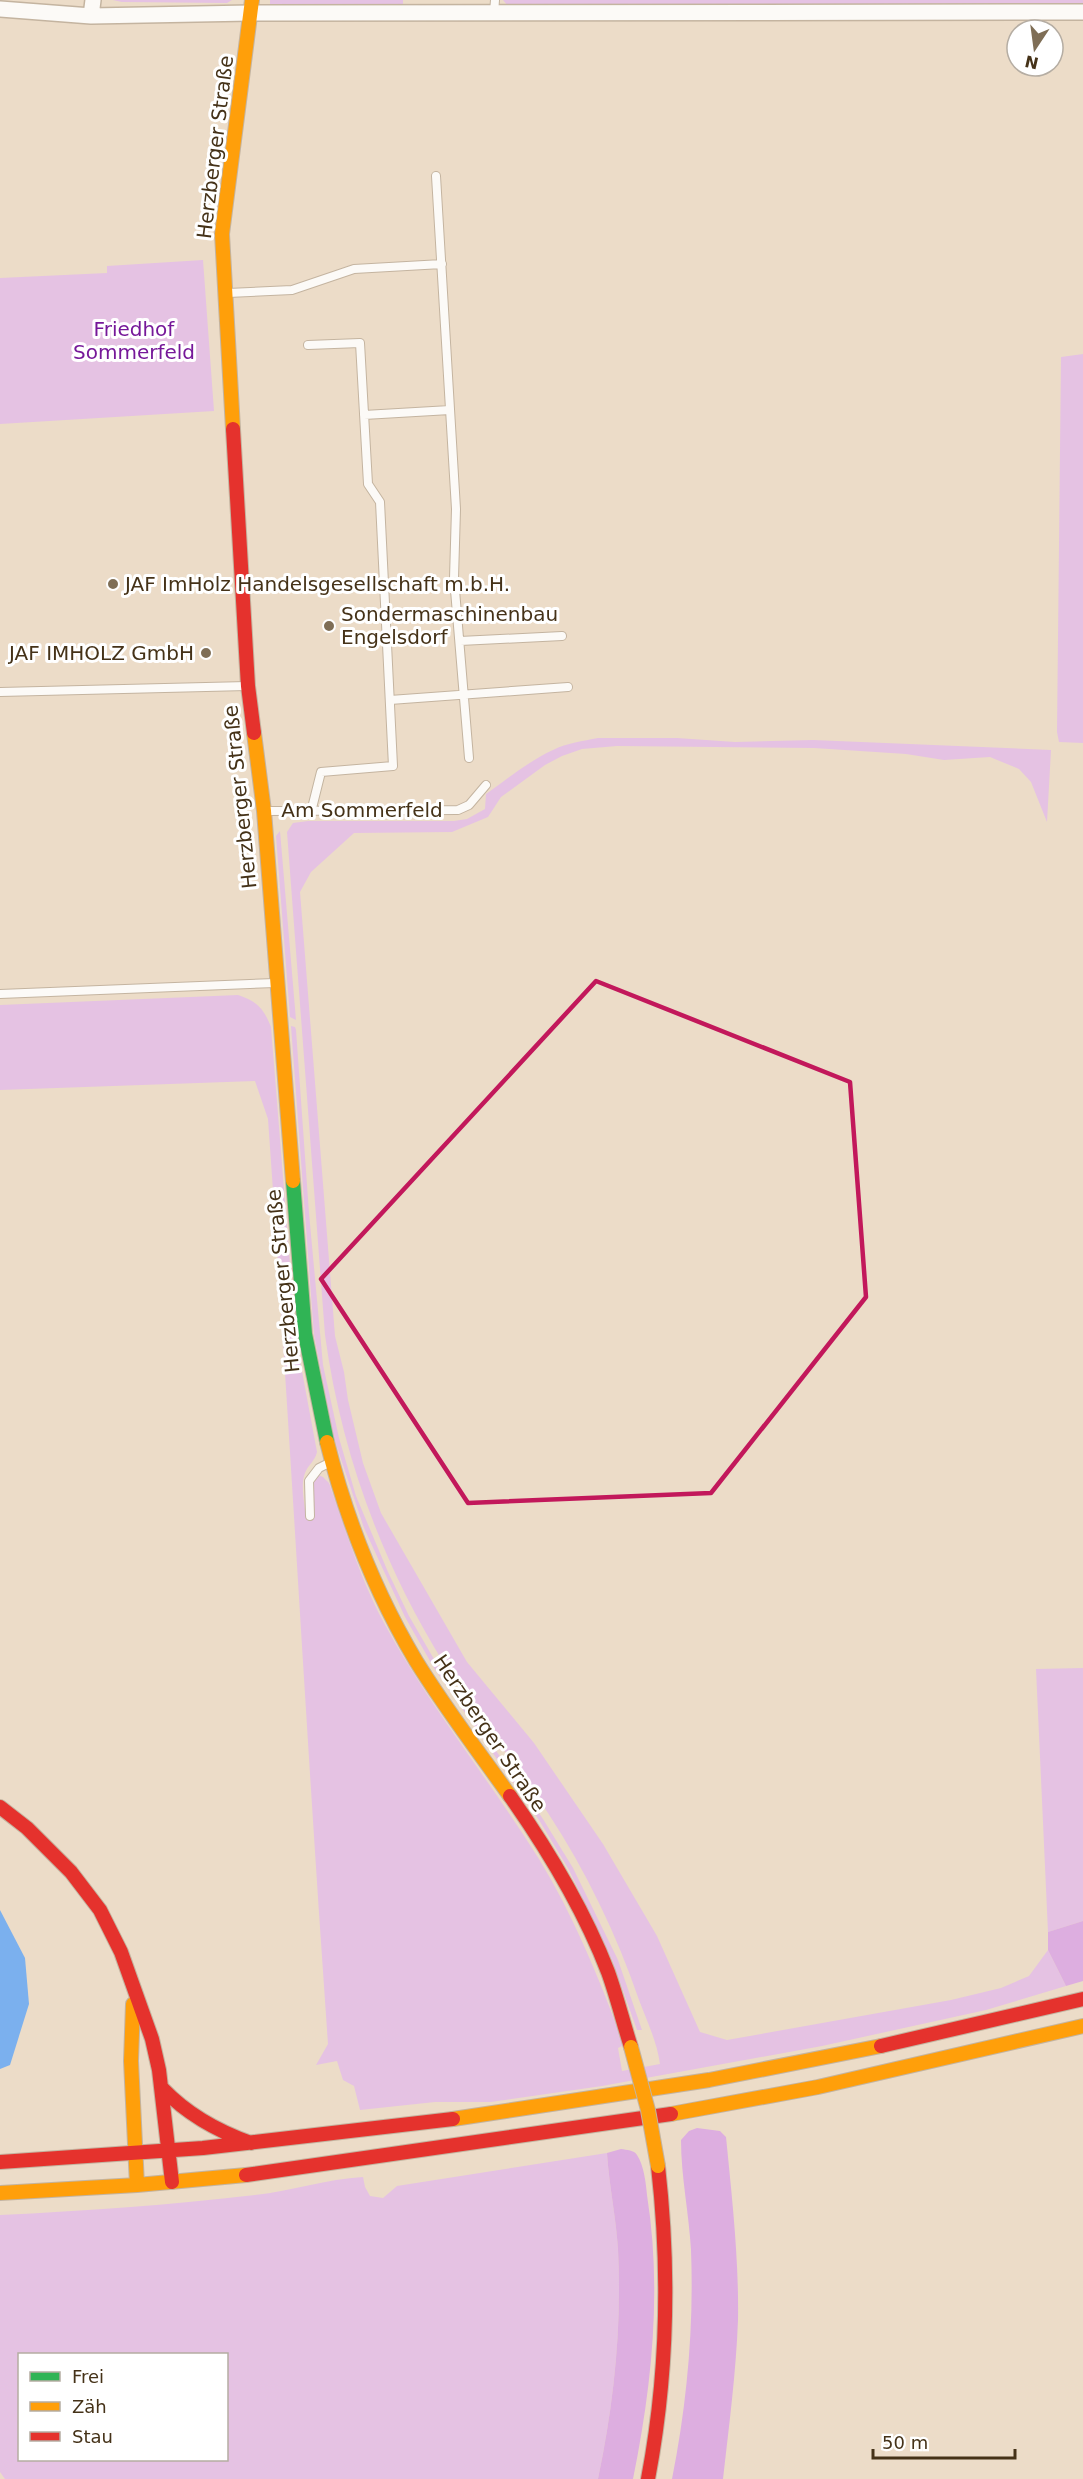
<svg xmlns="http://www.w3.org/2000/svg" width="1083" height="2479" viewBox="0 0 1083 2479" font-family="'DejaVu Sans',sans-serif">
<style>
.green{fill:#e5c2e3;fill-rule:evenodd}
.forest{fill:#ddaee0}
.water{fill:#7bb0ee}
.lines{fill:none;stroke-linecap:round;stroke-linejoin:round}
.lane-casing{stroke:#c4b4a0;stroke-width:10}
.street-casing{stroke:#c4b4a0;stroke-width:18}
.fast-casing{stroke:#c4b4a0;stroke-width:16}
.slow-casing{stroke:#c4b4a0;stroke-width:16}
.jam-casing{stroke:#c4b4a0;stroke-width:16}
.lane{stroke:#fcfaf7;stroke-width:8}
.street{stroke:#fcfaf7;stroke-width:15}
.fast{stroke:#30b455;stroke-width:14}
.slow{stroke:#ff9f0a;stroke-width:14}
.jam{stroke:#e5322d;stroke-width:14}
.slow-bridge-casing{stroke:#c4b4a0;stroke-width:16;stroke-linecap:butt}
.slow-bridge{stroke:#ff9f0a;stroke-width:14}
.marked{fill:none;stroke:#c2185b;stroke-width:4.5;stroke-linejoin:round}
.poi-dot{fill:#7f6e56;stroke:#fff;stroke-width:2}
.labels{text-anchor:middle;stroke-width:6;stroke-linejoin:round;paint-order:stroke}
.street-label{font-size:20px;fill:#453218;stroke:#fff}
.park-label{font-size:20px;fill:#761899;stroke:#fff}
.poi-label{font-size:20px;fill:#453218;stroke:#fff;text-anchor:start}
</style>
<rect width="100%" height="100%" fill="#ecdcc8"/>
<path class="green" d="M113,0h119l-5,3 -105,-1z
M270,0h133v4l-133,1z
M503,0h580v3l-575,3z
M203,260l11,151 -214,13v-146l107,-5v-7z
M1083,354v389l-24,-1 -2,-10 4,-375z
M598,738h79l58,4 78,-2 238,10 -4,72 -16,-40 -12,-13 -29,-12 -46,3 -38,-6 -92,-6 -197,-2 -35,3 -20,7 -17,9 -44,32 -13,20 -36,15 -98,1 -43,39 -11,20 35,444 9,36 4,28 15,63 18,50 86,149 67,81 69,101 54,92 43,96 27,8 224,-40 50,-12 28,-12 19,-26 18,36 -80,24 -164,36 -220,40 -111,16h-56l-75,8 -6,-24 -11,-6 -6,-19 -21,4 12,-21c-22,-309 -38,-617 -60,-925l-13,-38 -255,9v-85l238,-10c19,6 26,14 33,32l25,312 21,113c-2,9 -9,13 -12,21 -5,12 0,32 1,45l8,-1c-1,-14 -6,-30 4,-42l5,2 6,6c17,47 31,96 55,140 45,83 105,156 155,236 36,59 61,122 85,186l-6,3 4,23 38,-7c-3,-22 -13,-43 -21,-64 -22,-65 -53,-129 -91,-187 -33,-50 -71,-97 -103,-148 -63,-101 -104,-213 -120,-330l-38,-503 6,-9 15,-2h146l13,-2 18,-10 1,-15c21,-15 43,-33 67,-44 14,-7 30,-9 45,-12z
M280,831l16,189 -6,-3 -14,-181z
M291,1026l4,1 1,3 13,183 14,152 16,73 17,58 32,76 21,44 29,50 105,153 30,49 45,92 24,70h-5l-25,-70 -43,-90 -30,-50 -105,-152 -29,-51 -41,-89 -30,-90 -20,-103z
M1083,1668v253l-35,11 -12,-263z
M607,2153c2,32 9,64 11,96 4,78 -4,154 -20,230h-593l-5,-7v-257c85,-4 170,-10 255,-20 37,-4 72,-16 108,-18l2,10 5,9 13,2 14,-12zM20,2354h206v106h-206z"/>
<path class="forest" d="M1083,1921v60l-17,5 -18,-36v-18z
M697,2128l23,3 6,6c6,61 13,122 12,183 -2,53 -9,106 -15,159h-51c15,-75 22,-152 19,-229 -2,-37 -10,-73 -10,-110l8,-9z
M621,2149c6,1 13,1 16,6 7,10 9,29 10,40 15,94 5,191 -14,284h-35c16,-76 24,-152 20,-230 -2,-32 -9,-64 -11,-96z"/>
<path class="water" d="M0,1910l25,48 4,46 -19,61 -10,4z"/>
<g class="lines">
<defs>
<path id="lane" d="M494,13l1,-13
M436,176l20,333 -2,69 15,180
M228,293l64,-3 62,-21 88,-5
M308,345l52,-2 8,141 12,18 13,264 -72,6 -10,40
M364,415l86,-5
M460,641l102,-5
M0,692l247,-6
M390,700l178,-13
M266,811l192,-1 11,-5 17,-20
M0,994l275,-11
M310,1516l-1,-35 10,-13 10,-5"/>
<path id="street" d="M0,9l91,7 159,-3 833,-1
M91,16l2,-16"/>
<path id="fast" d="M293,1181l12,153 22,108"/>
<path id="slow" d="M233,429l-11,-195 30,-234
M254,733l10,78 29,370
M327,1442c19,76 49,152 89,219 29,47 62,90 94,135
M133,2004l-2,57 6,124
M671,2114l147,-27 265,-61
M453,2119l256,-39 172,-34
M0,2193l137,-8 109,-10"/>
<path id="jam" d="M233,429l15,257 6,47
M510,1796c38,54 74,114 98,176 9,25 15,50 23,75
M0,1807l27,21 44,44 29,38 21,42 31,87 7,31 13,112
M881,2046l202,-47
M163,2089c25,26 54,42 88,54
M0,2162l203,-14 250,-29
M246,2175l425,-61
M648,2479c20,-105 22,-207 10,-313"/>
</defs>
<use href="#lane" class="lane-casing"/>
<use href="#street" class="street-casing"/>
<use href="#fast" class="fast-casing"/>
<use href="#slow" class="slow-casing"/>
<use href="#jam" class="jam-casing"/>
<use href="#lane" class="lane"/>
<use href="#street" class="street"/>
<use href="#fast" class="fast"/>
<use href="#slow" class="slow"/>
<use href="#jam" class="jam"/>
<defs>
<path id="slow-bridge" d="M631,2047l17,63 10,56"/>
</defs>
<use href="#slow-bridge" class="slow-bridge-casing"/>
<use href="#slow-bridge" class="slow-bridge"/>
</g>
<path class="marked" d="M596,981l254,101 16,215 -155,196 -243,10 -147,-224z"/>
<g class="poi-dot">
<circle cx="113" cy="584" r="6"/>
<circle cx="329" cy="626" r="6"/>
<circle cx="206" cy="653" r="6"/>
</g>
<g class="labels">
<g class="street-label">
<text transform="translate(215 147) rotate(-83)" y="7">Herzberger Straße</text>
<text transform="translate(240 797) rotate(-96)" y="7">Herzberger Straße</text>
<text x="362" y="817">Am Sommerfeld</text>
<text transform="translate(283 1281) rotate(-96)" y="7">Herzberger Straße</text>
<text transform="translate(490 1733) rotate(56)" y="7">Herzberger Straße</text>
</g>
<g class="park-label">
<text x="134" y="336">Friedhof<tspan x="134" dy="23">Sommerfeld</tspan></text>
</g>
<g class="poi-label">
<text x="125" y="591">JAF ImHolz Handelsgesellschaft m.b.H.</text>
<text x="341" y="621">Sondermaschinenbau<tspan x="341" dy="23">Engelsdorf</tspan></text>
<text x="194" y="660" text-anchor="end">JAF IMHOLZ GmbH</text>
</g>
</g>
<rect x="18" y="2353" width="210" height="108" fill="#ffffff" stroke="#b5ada3" stroke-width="1.5"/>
<rect x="30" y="2372" width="30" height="9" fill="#30b455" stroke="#b5ada3" stroke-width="1.5"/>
<text x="72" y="2383" font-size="18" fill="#453218">Frei</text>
<rect x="30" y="2402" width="30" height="9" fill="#ff9f0a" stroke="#b5ada3" stroke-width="1.5"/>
<text x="72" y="2413" font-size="18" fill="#453218">Zäh</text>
<rect x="30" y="2432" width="30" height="9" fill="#e5322d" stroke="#b5ada3" stroke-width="1.5"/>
<text x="72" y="2443" font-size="18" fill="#453218">Stau</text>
<g transform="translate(1035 48) rotate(193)"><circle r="28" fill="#ffffff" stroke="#b5ada3" stroke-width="1.5"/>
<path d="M0-4.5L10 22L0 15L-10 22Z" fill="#7f6e56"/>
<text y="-9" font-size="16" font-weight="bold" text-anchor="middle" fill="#453218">N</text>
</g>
<path d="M873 2449v9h142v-9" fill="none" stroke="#453218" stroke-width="3"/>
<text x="882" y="2449" font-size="18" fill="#453218" stroke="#ffffff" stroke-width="4.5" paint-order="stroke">50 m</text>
</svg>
